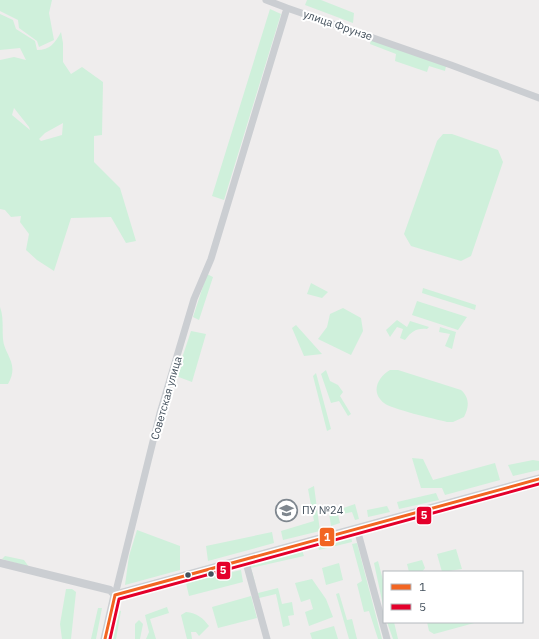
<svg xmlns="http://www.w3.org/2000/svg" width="539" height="639" viewBox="0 0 539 639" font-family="'IBM Plex Sans',sans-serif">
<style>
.green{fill:#cff0db;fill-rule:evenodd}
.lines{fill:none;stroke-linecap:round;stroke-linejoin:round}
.minor{stroke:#cbced2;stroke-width:7}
.tertiary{stroke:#cbced2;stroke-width:8}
.secondary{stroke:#cccfd3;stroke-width:9}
.bus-1-casing{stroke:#fff;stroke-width:6}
.bus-2-casing{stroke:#fff;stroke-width:6}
.bus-1{stroke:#f26522;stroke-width:3}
.bus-2{stroke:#e4002b;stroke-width:3}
.bus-dot{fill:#43505c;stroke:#fff;stroke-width:1.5}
.labels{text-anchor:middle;stroke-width:4;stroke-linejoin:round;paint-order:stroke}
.street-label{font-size:11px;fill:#43505c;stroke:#fff}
.poi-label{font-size:11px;fill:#43505c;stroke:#fff;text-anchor:start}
.line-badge{stroke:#fff;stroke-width:1.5}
.badge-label{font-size:11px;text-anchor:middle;font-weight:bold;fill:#fff}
</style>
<rect width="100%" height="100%" fill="#efeded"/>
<path class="green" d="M0,0h52l-3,13 5,27 -15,7 -2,-6 -18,-13 -1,-8 -18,-9z
M307,0h14l33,13 -1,10 -48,-18z
M270,9l11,5 -57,186 -12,-4z
M0,14l13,6 3,9 19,12 2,9c13,0 18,-7 24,-18l2,11v19l8,12 11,-7 21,15 -1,53 -8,1v26l26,26 16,53 -10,2 -15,-26 -40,1 -17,53 -17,-11 -11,-10 3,-16 -9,-12 1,-6 -10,1 -6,-7 -5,-1v-149l14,-3 12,3 -6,-12 -20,2zM14,108l15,19 1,3 -18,-15zM63,123l-1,12 -21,6 -2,-2 6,-6z
M371,40l75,26 -1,5 -16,-5 -2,6 -32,-11 1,-7 -26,-10z
M443,134h9l46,16 5,12 -32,94 -10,5 -50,-15 -7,-12 33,-93z
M207,274l6,3 -14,43 -6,-3z
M311,283l17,9 -6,6 -15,-4z
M423,288l53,17 -1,5 -53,-17z
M417,301l50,16 -9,13 -46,-15z
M0,307c4,11 2,20 3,32 1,16 17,24 5,45h-8z
M343,308l18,10 2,13 -12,24 -33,-16 9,-12 3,-13z
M397,320l10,7 3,-6 19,6 -2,2c-11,-1 -15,2 -22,11l-5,-2 3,-9 -6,-2 -7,10 -4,-7z
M296,325l26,29 -18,2 -12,-28z
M440,327l16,5 -4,17 -7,-3 5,-12 -11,-2z
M191,331l15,3 -14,48 -16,-6z
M326,370l4,11 8,4 5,7 -3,4 11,18 -3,2 -9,-15 -8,2 -10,-29z
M390,370h8l63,20c9,8 8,17 3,27l-11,5h-6c-12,-3 -56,-13 -63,-19 -14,-11 -6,-26 6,-33z
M316,373l15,56 -4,2 -14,-55z
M412,458l11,1 10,21 62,-17 5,17 -55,15 -3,-7h-21z
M533,460l6,1v9l-26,6 -5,-11z
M314,486l6,45 -37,9 -2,-9 33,-10 -6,-32z
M436,493l3,7 -40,9 -2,-7z
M355,504l4,15 -4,1 -3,-8 -14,3 2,8 -9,3 -2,-13z
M387,506l3,6 -22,5 -1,-7z
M137,530l43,16v24l-55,15 4,-29z
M272,532l2,11 -66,18 -2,-15z
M351,535l1,7 -33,8 -2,-6z
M357,543l25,96h-4l-9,-28 -5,1 -7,-28 5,-3 -10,-37z
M456,549l6,20 -20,3 -5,-18z
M302,550l2,6 -53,12 5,18 -8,-22z
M5,556l19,4 5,7 -27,-8z
M422,560l3,8 -3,4h-13l-2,-8z
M378,561l6,23v26l-10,-47z
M339,563l4,17 -17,5 -4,-17z
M241,570l2,12 -54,14 -3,-13z
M312,579l14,20 7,18 -24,9 -4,-14 8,-3 -3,-10 -9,3 -6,-19z
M278,588l4,16 10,-2 2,13 -6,1 2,9 -7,2 -7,-33 -17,4 -1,-5z
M66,589h6l4,3 -5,47h-9l-2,-15z
M339,593l8,27 5,-1 5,20h-8l-13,-45z
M251,596l6,22 -39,10 -6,-21z
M167,607l2,6 -19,6 6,20h-10l3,-7 -4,-17z
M98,608h4l-6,31h-5z
M118,610l3,1 -5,28h-5l5,-27z
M186,612c11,1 17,6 23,14l-10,10 -3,-4h-5l1,7h-5l-6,-24z
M139,620l4,4 -3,15h-5v-15z
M387,622h7l4,17h-5z
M427,622h51l-44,12 -5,-3z
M334,626l4,13h-26l-2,-6z"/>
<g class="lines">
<path class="minor" d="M266,0l21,8
M357,529l30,110
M245,559l22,80
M115,595l45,-182 34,-114 17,-40 76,-251 164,57 88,33"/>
<path class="tertiary" d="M0,563l110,27 5,5"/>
<path class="secondary" d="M105,639l10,-44 424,-116"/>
<defs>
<path id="bus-1" d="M115,595l424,-116
M105,639l10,-44"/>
<path id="bus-2" d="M110,639l9,-40 420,-115"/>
</defs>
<use href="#bus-1" class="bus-1-casing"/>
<use href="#bus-2" class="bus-2-casing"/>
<use href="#bus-1" class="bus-1"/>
<use href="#bus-2" class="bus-2"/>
</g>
<defs>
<symbol id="university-ring" viewBox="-11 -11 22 22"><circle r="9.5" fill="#fff" stroke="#7f878f" stroke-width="1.5"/><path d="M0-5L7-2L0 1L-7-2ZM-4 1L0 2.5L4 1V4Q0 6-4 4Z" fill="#7f878f"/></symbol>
</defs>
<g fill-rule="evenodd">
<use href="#university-ring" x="274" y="498" width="25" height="25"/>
</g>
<g class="bus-dot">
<circle cx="211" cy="574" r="3.5"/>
<circle cx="188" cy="575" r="3.5"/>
</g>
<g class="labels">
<g class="street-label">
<text transform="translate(338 25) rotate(19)" y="4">улица Фрунзе</text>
<text transform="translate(166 398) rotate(-74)" y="4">Советская улица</text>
</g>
<g class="poi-label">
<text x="302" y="514">ПУ №24</text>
</g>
</g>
<g class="line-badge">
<rect x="416" y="506" width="16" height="19" rx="4" fill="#e4002b"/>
<rect x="319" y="527" width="16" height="20" rx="4" fill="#f26522"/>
<rect x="216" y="561" width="15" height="19" rx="4" fill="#e4002b"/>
</g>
<g class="badge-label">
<text x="424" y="519">5</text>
<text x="327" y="541">1</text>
<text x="223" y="574">5</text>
</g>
<rect x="383" y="571" width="140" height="52" fill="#ffffff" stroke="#b4b9be"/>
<rect x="391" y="584" width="20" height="6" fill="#f26522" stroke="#b4b9be"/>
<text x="419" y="591" font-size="12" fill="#43505c">1</text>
<rect x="391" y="604" width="20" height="6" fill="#e4002b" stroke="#b4b9be"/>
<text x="419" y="611" font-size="12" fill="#43505c">5</text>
</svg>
